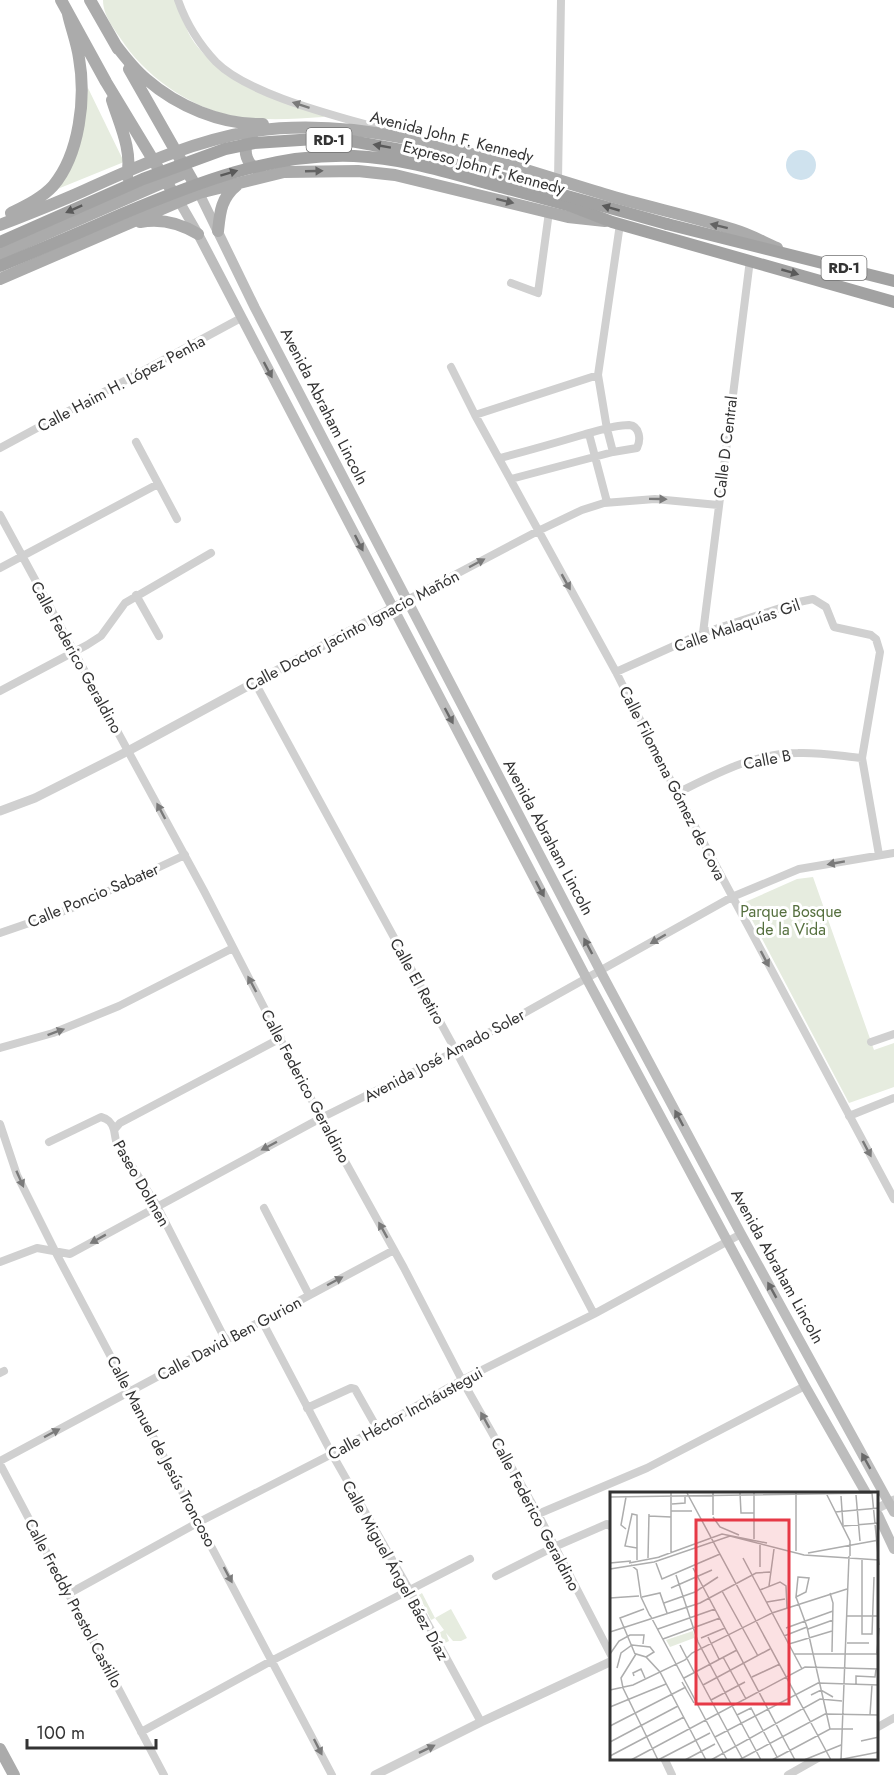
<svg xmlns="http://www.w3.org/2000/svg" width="894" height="1775" viewBox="0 0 894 1775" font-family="Jost,sans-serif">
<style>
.green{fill:#e6ecdf}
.water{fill:#cfe2ee}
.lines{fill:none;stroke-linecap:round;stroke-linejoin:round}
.minor{stroke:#d0d0d0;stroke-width:8}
.tertiary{stroke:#d0d0d0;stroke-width:9}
.secondary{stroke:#bdbdbd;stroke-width:10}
.primary{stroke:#ababab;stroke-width:12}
.trunk{stroke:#a2a2a2;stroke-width:12}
.trunk-bridge{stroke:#a2a2a2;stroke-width:12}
.oneway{fill:#7a7a7a}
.oneway2{fill:#5a5a5a}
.oneway3{fill:#636363}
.oneway4{fill:#6a6a6a}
.labels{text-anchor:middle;stroke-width:6;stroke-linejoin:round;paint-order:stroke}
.shield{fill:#fff;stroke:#707070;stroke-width:1.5}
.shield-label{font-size:15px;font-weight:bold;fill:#333}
.street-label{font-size:16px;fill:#333;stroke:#fff}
.park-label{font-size:16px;fill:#56703f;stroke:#fff}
.inset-road{fill:none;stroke:#adadad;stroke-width:1.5}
.view{fill:#e63946;fill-opacity:0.15;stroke:#e63946;stroke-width:3}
.inset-edge{fill:none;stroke:#333;stroke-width:3}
</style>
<rect width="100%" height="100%" fill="#fff"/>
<path class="green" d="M103,0h72c5,11 9,23 14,34 25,46 92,63 137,81l-3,2c-27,2 -55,4 -83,0 -44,-6 -89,-36 -115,-72 -9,-14 -22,-28 -22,-45z
M88,88l36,74 -69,28 31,-82z
M813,877l61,173 20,-7v44l-45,16 -106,-200 54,-24z
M422,1593l13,25 16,-9 16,29 -6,3h-8l-7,-8 3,8 -4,2 -6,-10 5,-3 -9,-12 -4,2 -12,-25z"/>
<path class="water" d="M786 165a15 15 0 1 1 30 0a15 15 0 1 1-30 0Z"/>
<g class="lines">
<path class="minor" d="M178,0c8,23 21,44 38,62 33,33 121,54 166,67
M558,180l3,-180
M511,283l27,10 11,-81
M451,367l24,48 141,257 61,121 217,406
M475,415l123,-40
M589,434l18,68
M136,442l41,77
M0,448l241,-130
M500,458c27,-7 55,-15 82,-23 15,-4 32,-10 47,-10 11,1 12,15 8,23l-24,4
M511,479l102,-27 -6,-23 -9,-54 22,-151
M0,515l204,376 117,227 83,150 58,112 76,134 74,143
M0,568l158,-84
M136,595l23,41
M407,600l131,-69 44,-21 22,-7 51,-4 63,6
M703,633l47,-373
M616,672l87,-39 96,-31 14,-3 13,8 8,20 37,8 5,4 4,13 -18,106 17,97
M254,681l202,370 138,263
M0,691l87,-46 14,-9 24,-33 86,-50
M677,793c39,-19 77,-40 121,-40 21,-1 43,3 64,5
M0,933l70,-24 115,-54
M871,1042l23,-8
M0,1048l53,-15 66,-27 114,-58
M849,1116l45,-18
M0,1124l17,51 39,78 276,522
M49,1142l52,-25c8,2 11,6 13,13
M264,1208l45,87
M0,1262l37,-14 33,6 251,-136 135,-67 276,-154 67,-28 95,-16
M262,1321l70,133 78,137 71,131
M226,1341l-69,-135 -41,-65 -2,-11 6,-7 161,-85
M0,1373l4,-2
M307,1408l44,-20 4,1 22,39
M0,1461l394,-211
M0,1464l164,311
M538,1514l109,-46 158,-82
M496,1576l58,-29 53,-23 5,3
M70,1593l129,-71 133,-68 130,-74 132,-66 147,-80
M878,1727l16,-9
M141,1732l132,-72 197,-101
M664,1758l8,17
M788,1775l30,-17"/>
<path class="tertiary" d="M0,811l35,-13 93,-47 279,-151
M878,1508l16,-8
M375,1775l106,-53 131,-61"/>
<path class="secondary" d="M199,193l56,115 349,670 137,256 153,278
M179,201l19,33 391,749 216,403 61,107
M878,1515l16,34"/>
<path class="primary" d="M61,0l45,82 72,119
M90,0l28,49
M115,44c9,12 19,25 31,35 31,27 75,46 117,45
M129,69l70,123
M112,100c7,23 21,51 15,76
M252,137l-4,2c-5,12 -2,27 12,31
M11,213c14,-7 31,-15 42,-27 27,-32 33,-89 26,-128 -2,-15 -8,-30 -11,-44
M140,222c21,-4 40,1 58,12
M0,225c31,-12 62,-24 92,-38 53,-24 105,-47 162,-56 119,-17 238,30 350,63 43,13 88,22 131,36 14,4 28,12 42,18
M218,231c2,-19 3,-33 19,-46
M0,254l187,-82
M0,279l199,-86 85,-21 74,-1 37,4 173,42 37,4
M0,1749l14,26"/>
<path class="trunk" d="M501,187l70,19 41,16 282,80
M667,224l227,57"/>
<path class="trunk-bridge" d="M0,242l143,-63 82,-30 29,-6 61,-4 36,2 56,10 260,73
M0,266c41,-17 81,-34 122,-52 74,-31 149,-61 232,-58 50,2 99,18 147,31"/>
</g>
<defs><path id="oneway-solid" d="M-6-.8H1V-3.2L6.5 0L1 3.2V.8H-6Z" transform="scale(1.5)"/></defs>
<g class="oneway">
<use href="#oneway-solid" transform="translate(301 105) rotate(-162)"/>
<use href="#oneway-solid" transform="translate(658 499) rotate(1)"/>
<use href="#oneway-solid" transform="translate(477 563) rotate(-28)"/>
<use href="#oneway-solid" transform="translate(566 582) rotate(61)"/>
<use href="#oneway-solid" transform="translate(161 811) rotate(-118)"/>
<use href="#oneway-solid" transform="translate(836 863) rotate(170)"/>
<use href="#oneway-solid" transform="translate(658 939) rotate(150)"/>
<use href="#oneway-solid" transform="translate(765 959) rotate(62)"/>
<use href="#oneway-solid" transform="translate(252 984) rotate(-118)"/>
<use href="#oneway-solid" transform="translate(56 1032) rotate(-20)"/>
<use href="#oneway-solid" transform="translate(269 1146) rotate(152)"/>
<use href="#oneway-solid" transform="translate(867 1149) rotate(62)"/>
<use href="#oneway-solid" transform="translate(20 1179) rotate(66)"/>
<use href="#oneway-solid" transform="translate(383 1230) rotate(-119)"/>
<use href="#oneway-solid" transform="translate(98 1239) rotate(151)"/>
<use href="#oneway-solid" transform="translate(335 1281) rotate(-28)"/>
<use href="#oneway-solid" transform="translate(485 1420) rotate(-119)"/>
<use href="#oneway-solid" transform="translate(52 1433) rotate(-28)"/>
<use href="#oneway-solid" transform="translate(228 1575) rotate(62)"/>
<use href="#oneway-solid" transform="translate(318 1747) rotate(63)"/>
<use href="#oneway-solid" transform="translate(427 1749) rotate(-26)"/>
</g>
<g class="oneway2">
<use href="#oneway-solid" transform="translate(382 146) rotate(-170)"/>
<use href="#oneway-solid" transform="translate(229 173) rotate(-17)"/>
<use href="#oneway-solid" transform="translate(611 208) rotate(-164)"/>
<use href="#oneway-solid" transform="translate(74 209) rotate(156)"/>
<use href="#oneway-solid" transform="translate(790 272) rotate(16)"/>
</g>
<g class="oneway3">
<use href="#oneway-solid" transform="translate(314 171) rotate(-2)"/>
<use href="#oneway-solid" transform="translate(505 201) rotate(14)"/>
<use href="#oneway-solid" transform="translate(719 226) rotate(-166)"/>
</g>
<g class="oneway4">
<use href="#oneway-solid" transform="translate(268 370) rotate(62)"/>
<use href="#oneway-solid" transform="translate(359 543) rotate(63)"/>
<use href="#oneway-solid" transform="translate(449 716) rotate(62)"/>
<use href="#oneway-solid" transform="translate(540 889) rotate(62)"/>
<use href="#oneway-solid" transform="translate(588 946) rotate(-118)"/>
<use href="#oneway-solid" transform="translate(679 1118) rotate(-118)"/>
<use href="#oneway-solid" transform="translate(772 1290) rotate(-119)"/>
<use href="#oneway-solid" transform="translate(866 1461) rotate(-119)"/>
</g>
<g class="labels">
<g class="shield">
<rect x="306.5" y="128" width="45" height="24" rx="4.5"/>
<rect x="821.5" y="256" width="45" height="24" rx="4.5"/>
</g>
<g class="shield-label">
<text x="329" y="145">RD-1</text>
<text x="844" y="273">RD-1</text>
</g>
<g class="street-label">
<text transform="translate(452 136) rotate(14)" y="6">Avenida John F. Kennedy</text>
<text transform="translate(484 167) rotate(15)" y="6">Expreso John F. Kennedy</text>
<text transform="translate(121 383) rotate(-28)" y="6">Calle Haim H. López Penha</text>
<text transform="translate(325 406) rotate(63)" y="6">Avenida Abraham Lincoln</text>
<text transform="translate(725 447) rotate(-83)" y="6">Calle D Central</text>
<text transform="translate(737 625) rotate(-19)" y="6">Calle Malaquías Gil</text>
<text transform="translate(352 630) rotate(-28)" y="6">Calle Doctor Jacinto Ignacio Mañón</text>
<text transform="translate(77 657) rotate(61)" y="6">Calle Federico Geraldino</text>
<text transform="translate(767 759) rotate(-11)" y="6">Calle B</text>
<text transform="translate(673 783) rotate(63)" y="6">Calle Filomena Gómez de Cova</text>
<text transform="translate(549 837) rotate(62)" y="6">Avenida Abraham Lincoln</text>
<text transform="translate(93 895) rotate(-23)" y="6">Calle Poncio Sabater</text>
<text transform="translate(418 981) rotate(61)" y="6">Calle El Retiro</text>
<text transform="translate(444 1055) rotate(-28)" y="6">Avenida José Amado Soler</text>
<text transform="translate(306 1086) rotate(62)" y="6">Calle Federico Geraldino</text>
<text transform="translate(142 1183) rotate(60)" y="6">Paseo Dolmen</text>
<text transform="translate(778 1266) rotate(61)" y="6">Avenida Abraham Lincoln</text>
<text transform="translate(229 1338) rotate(-28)" y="6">Calle David Ben Gurion</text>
<text transform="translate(405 1413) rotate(-29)" y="6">Calle Héctor Incháustegui</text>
<text transform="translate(162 1451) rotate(62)" y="6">Calle Manuel de Jesús Troncoso</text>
<text transform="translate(536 1514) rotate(62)" y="6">Calle Federico Geraldino</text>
<text transform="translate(396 1570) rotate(61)" y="6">Calle Miguel Ángel Báez Díaz</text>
<text transform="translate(74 1603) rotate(62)" y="6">Calle Freddy Prestol Castillo</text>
</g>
<g class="park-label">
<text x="791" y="917">Parque Bosque<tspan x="791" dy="18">de la Vida</tspan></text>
</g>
</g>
<g transform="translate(610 1492)">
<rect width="268" height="268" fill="#fff"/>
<path d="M83,139l3,11 -2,-4 -24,9 -4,-7z" fill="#e6ecdf"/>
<path class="inset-road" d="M77,1l144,267M130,1l1,20h13M186,1v58M216,1l24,48v15M262,1l7,72M246,3l4,46M231,4l2,29M0,5l262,-4M16,5l-5,28 5,4M62,12l13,-1v-6M61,19h21M225,20l44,-4M103,23v-22M39,24l22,1M103,25l7,10 19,8M233,34l36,-3M144,47v-46M61,61v-60M198,61l71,-13M49,65l63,-23 45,9M38,66l1,-44M133,66l59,111M27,68v-45l-5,-1 -7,32 12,2M252,68v74h10l2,-57M0,71l21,-2M19,71l31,-6M46,71l6,16 58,-25M21,73l6,5 4,27 9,19M150,75v-22M83,76l102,192M0,77l44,-7 76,-26 74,19 75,5M66,83l22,67 63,118M188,85l11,1 -3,14 -10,5zM159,94l5,-37M61,96l41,-18M150,98l20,-8 6,4 1,22M112,99l36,65M220,101l3,10 -1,49M32,105l18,-4 7,20M186,105l11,30 23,102M0,106l29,-2M157,110l18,-3M54,111l31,-11 23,-15M40,123l77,145M237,124h32M176,136l47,-17M48,137l57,-20M198,137l25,-9M0,140l90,-29 56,-30 14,-1M174,144l23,-9M98,145l11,22M91,146l24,-10M53,147l57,-21M237,151h22M179,152l43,-13M70,153l14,27M267,161l2,-25M0,162l9,-13 11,-6h14l-1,9M25,162l-15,-36 24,-9M184,162h85M113,165l23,42M7,176l4,-15 11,-8 18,2 4,5 -8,5M86,180l46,86M24,184l-1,-3 8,-4 4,9M142,185l28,-13M74,186l53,-28M72,190l12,21M246,192v-8l19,1 1,-8M93,193l67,-36M0,198l23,-5 52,-25 7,-7 80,-40 75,-24M201,203l10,-5 12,7M101,208l34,-18M0,215l56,-23M127,223l14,-7 26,49M260,223l2,-30M0,234l76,-39M105,245l103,-54 61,2M251,249l18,-4M0,250l68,-36M0,264l74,-39M21,268l174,-93 74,2M48,268l-35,-72 -2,-10 15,-24 10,3 14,15 46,88M48,268l52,-27M75,268l30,-16M101,268l109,-61 22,2M129,268l86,-46 54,1M162,268l58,-31h23M194,268l37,-15M228,268l41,-8M231,268l8,-204"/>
<path class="view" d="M86,28h93v184h-93z"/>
<rect width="268" height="268" class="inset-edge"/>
</g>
<path d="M27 1739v9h129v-9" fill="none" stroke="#333333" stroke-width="3"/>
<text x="36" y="1739" font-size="18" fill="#333333" stroke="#ffffff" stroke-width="4.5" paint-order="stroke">100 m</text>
</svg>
